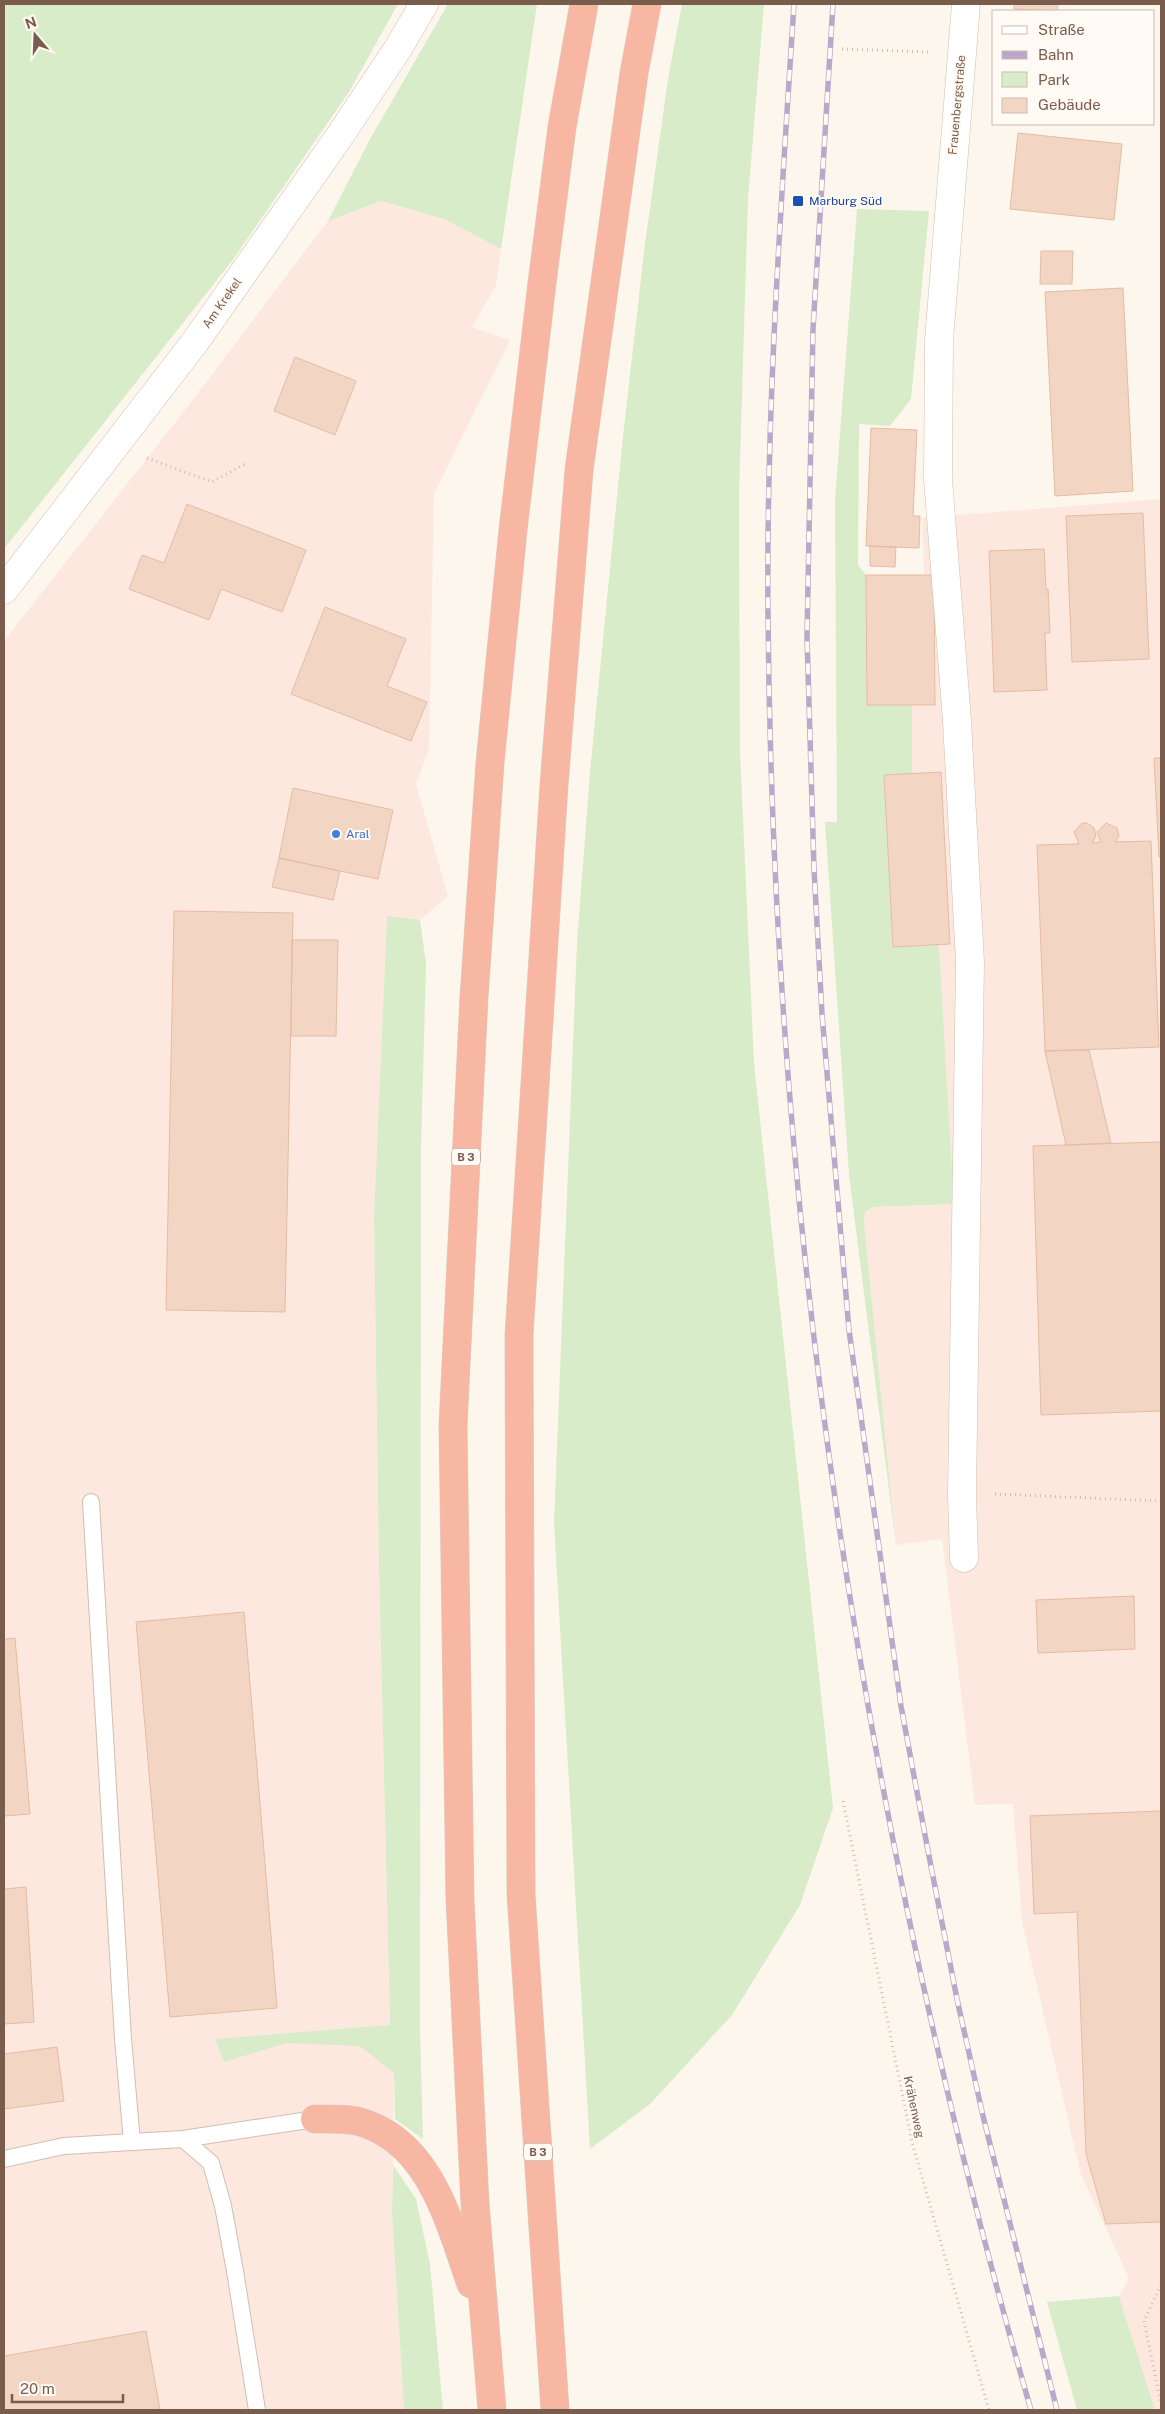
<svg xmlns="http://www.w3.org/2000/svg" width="1165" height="2414" viewBox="0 0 1165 2414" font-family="'Public Sans',sans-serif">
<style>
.commercial{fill:#fde8e0}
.green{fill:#d8ecc9}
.building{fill:#f3d5c3;stroke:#e6bba3}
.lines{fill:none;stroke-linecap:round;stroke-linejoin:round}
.lane-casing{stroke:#d1beb0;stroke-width:18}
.street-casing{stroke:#d1beb0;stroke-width:29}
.highway-casing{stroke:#dad1cd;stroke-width:29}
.path{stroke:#d9b8a5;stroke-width:3;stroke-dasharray:1 4;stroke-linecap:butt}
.lane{stroke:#fff;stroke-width:16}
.street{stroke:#fff;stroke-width:28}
.highway{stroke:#f7b7a3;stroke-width:28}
.rail-casing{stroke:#b9a8c9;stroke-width:5.5}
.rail{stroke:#fffaf3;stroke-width:4;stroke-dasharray:11;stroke-linecap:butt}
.transit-dot{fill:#1a4fb4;stroke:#fffaf3;stroke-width:2}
.shop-dot{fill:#3f7fe0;stroke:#fffaf3;stroke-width:2}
.labels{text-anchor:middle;stroke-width:4;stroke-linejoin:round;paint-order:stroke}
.shield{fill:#fffaf3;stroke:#a28b7f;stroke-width:1}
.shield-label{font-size:11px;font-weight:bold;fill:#7a5c4d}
.street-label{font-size:12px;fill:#7a5c4d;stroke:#fffaf3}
.transit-label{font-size:12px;fill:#164399;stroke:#fffaf3;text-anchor:start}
.shop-label{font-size:12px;fill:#366cbe;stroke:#fffaf3;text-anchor:start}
</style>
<rect width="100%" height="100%" fill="#fdf6ec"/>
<path class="commercial" d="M381,201l63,18 57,30 -5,37 -24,41 38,13 -76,154 -5,256 -13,34 32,112 -28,24 -33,-3 -13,299 5,352 11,458 4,47 -2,140 12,197h-400v-1769l184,-235 140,-185z
M1161,499v1911h-6l-36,-114 10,-18 -48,-103 -59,-253 -9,-118 -38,1 -33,-266 -46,6 -32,-323 1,-10 9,-5 80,-3 -15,-259 11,-1 -9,-172 -29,2v-69h22l-10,-130 -2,-57z"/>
<path class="green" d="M4,4h394l-49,88 -117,169 -228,288z
M448,4h89l-36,245 -57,-30 -63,-18 -53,20 42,-82z
M682,4h82l-16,195 -9,294 1,259 14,311 79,745 -33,97 -68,110 -82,89 -60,45 -36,-626 23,-580 13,-171 33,-336 22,-192 23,-165z
M857,209l72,2 -18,188 -21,27 -31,-2 -1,141 8,10 1,130h45v69l-28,2 9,171 46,-2 15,259 -80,3 -9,5 -1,10 32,323 -47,-370 -24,-353h12l-2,-322z
M387,916l33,4 6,43 -5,186 -1,880 3,110 -28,-20 -1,-46 -34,-27 -74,-3 -62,19 -9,-23 175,-14 -11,-457 -5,-352z
M393,2165l23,34 14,65 13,146h-39l-12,-197z
M1119,2296l36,114h-78l-30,-108z"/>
<path class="building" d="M1014,4h44l-1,7 -43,-2z
M1018,133l104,11 -8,76 -104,-11z
M1041,251h32l-1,33h-32z
M1123,288l10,203 -78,5 -10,-204z
M295,357l61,24 -21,54 -61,-24z
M871,428l46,2 -4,86h7l-1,32 -53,-2z
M187,504l119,46 -24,62 -61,-23 -12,31 -80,-31 13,-34 22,8z
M1143,513l6,146 -77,3 -6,-146z
M870,546l26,1 -1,20 -25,-1z
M1042,549h2l2,40h2l2,44h-5l2,57 -53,2 -5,-141z
M866,575h68l1,130h-68z
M325,607l81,32 -19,47 40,16 -16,39 -120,-47z
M1154,758h7v99h-2z
M941,772l9,172 -57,3 -9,-172z
M293,788l100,22 -15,69 -99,-21z
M1082,823h5l7,5 2,8 -4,7 9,-1 -4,-10 9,-9 11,5 2,8 -4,6 36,-1 8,206 -114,4 -8,-206 42,-1 -5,-12z
M279,858l61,13 -7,29 -61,-13z
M174,911l119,2 -8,399 -119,-2z
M292,940h46l-2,96h-45z
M1089,1050l22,93 -45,2 -21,-94z
M1161,1142v269l-120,4 -8,-269z
M1134,1596l1,53 -97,4 -2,-53z
M244,1612l33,396 -107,9 -34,-395z
M15,1638l15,176 -26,2v-177z
M1161,1811v411l-55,2 -20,-70 -9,-242 -43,2 -4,-98z
M26,1887l8,135 -30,2v-135z
M57,2047l7,54 -60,8v-55z
M146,2331l14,79h-156v-54z"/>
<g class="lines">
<defs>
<path id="lane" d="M91,1502l32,537 9,103
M183,2139l132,-20
M4,2159l60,-13 119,-7 28,24 12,43 12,65 22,139"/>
<path id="street" d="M4,590l191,-248 144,-205 60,-90 25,-43
M964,1558l-2,-63 8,-533 -13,-241 -19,-242 1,-139 27,-336"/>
<path id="highway" d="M315,2119c14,0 29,-1 42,2 73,19 92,101 114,163
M492,2410l-17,-206 -15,-305 -7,-473 21,-429 16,-234 23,-233 29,-247 20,-156 22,-123
M555,2410l-34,-516 -2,-559 35,-550 25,-315 55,-397 13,-69"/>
</defs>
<use href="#lane" class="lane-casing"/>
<use href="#street" class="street-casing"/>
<use href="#highway" class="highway-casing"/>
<path class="path" d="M842,49l87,3
M147,458l65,24 33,-18
M995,1494l166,7
M843,1801l69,341 77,268
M1161,2285l-17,36 17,83"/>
<use href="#lane" class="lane"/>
<use href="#street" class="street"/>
<use href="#highway" class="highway"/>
<defs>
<path id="rail" d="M794,4c-13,203 -28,406 -26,610 5,607 95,1214 263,1796
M833,4l-20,325 -6,308 7,232 8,145 27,316 52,376 27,145 29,148 26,117 74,294"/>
</defs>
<use href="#rail" class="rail-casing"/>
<use href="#rail" class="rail"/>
</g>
<rect class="transit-dot" x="792" y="195" width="12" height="12" rx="2.5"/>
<circle class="shop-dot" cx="336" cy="834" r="5"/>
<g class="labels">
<g class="shield">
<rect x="452" y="1148.5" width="28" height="17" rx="4"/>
<rect x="524" y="2143.5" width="28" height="17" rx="4"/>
</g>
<g class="shield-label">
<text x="466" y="1161">B 3</text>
<text x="538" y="2156">B 3</text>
</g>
<g class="street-label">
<text transform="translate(957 105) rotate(-85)" y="4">Frauenbergstraße</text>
<text transform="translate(222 303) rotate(-55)" y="4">Am Krekel</text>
<text transform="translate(914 2107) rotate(78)" y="4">Krähenweg</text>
</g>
<g class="transit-label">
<text x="809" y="205">Marburg Süd</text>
</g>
<g class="shop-label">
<text x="346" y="838">Aral</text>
</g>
</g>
<rect width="1165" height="2414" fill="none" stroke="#7a5c4d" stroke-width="10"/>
<rect x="992" y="10" width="162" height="115" fill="#fffaf3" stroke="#cabbb1"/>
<rect x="1002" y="26" width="25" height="8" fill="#ffffff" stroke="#cabbb1"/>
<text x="1038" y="35" font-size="15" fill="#7a5c4d">Straße</text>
<rect x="1002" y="51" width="25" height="8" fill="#b9a8c9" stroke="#cabbb1"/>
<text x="1038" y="60" font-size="15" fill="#7a5c4d">Bahn</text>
<rect x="1002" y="72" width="25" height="15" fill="#d8ecc9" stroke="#cabbb1"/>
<text x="1038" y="85" font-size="15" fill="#7a5c4d">Park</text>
<rect x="1002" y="98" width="25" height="15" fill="#f3d5c3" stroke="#cabbb1"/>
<text x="1038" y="110" font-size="15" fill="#7a5c4d">Gebäude</text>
<g transform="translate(35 35) rotate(341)" stroke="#fffaf3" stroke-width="4" paint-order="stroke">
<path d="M0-4L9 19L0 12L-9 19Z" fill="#7a5c4d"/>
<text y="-8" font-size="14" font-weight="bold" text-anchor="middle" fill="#7a5c4d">N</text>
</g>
<path d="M12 2394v8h111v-8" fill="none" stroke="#7a5c4d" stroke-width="2.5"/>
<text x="20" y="2394" font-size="15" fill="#7a5c4d" stroke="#fffaf3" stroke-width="4" paint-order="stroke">20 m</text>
</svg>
